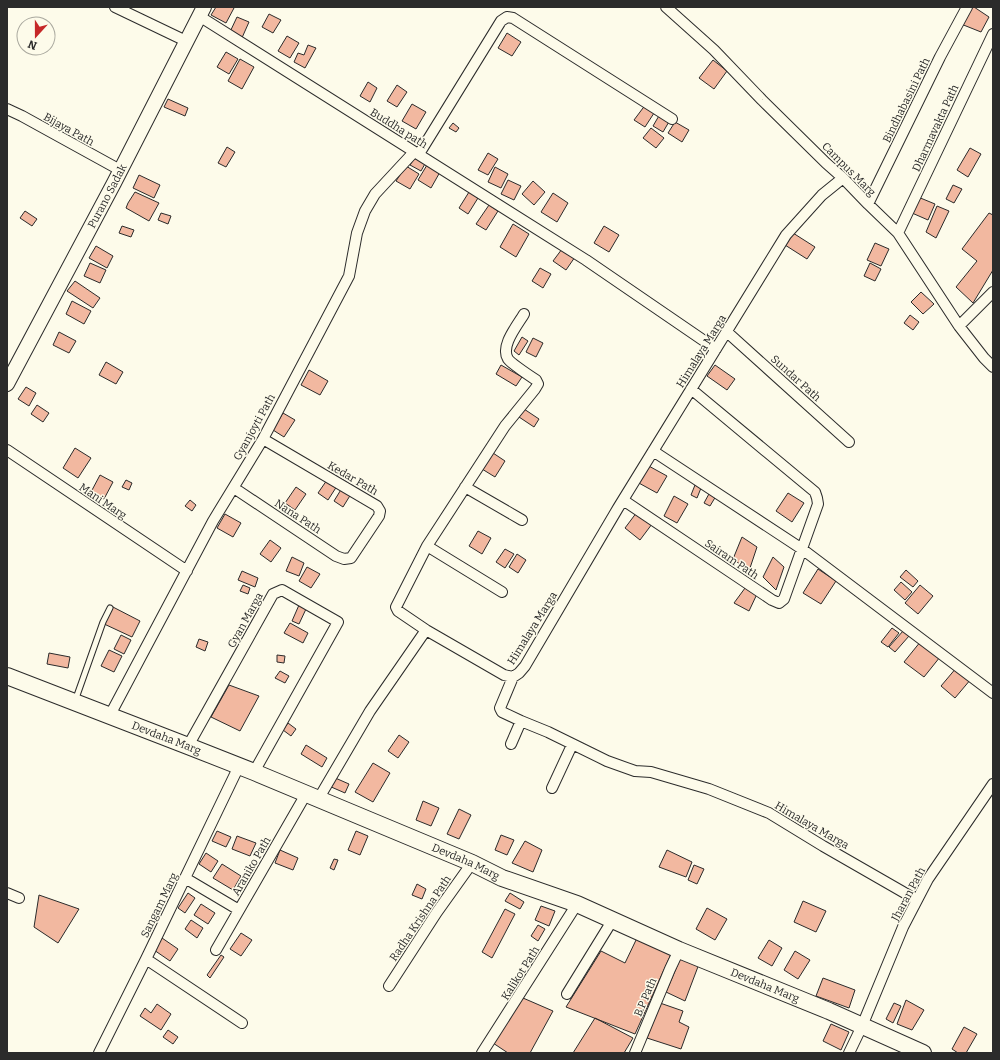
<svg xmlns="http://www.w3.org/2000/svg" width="1000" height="1060" viewBox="0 0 1000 1060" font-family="Bitter,serif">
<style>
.building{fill:#f2b8a0;stroke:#2b2b2b}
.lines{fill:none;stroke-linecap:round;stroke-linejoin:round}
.service-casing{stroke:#2b2b2b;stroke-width:7}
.minor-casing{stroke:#2b2b2b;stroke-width:12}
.secondary-casing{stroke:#2b2b2b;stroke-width:16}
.primary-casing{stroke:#2b2b2b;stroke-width:18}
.service{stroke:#fdfbea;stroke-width:5}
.minor{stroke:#fdfbea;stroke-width:10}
.secondary{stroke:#fdfbea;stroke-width:14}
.primary{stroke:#fdfbea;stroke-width:16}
.labels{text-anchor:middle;stroke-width:3;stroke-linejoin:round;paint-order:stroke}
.street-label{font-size:11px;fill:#2b2b2b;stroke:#fdfbea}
</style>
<rect width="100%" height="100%" fill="#fdfbea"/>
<path class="building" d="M216,7h15l3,1 -8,15 -15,-8z
M971,7h3l15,10 -8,15 -20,-8z
M269,14l12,6 -8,13 -11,-6z
M237,17l12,5 -8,18 -12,-6z
M507,33l14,9 -9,14 -14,-8z
M287,36l12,7 -9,15 -12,-7z
M308,45l8,3 -11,20 -11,-6 4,-9 6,2z
M226,52l12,7 -9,15 -12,-7z
M240,59l14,8 -12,22 -14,-8z
M713,60l14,11 -13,18 -15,-11z
M368,82l9,6 -7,14 -10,-6z
M397,85l10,7 -10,15 -10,-6z
M168,99l20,9 -3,8 -21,-9z
M412,104l14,8 -10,17 -14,-8z
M646,104l10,6 -11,17 -11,-7z
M660,114l10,6 -7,12 -10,-6z
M675,122l14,8 -7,12 -14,-9z
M453,123l6,5 -3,4 -7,-4z
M651,128l13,10 -8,10 -13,-10z
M227,147l8,5 -9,15 -8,-4z
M970,148l11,6 -13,23 -11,-7z
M488,153l10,6 -10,16 -10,-5z
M416,156l10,6 -5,9 -11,-6z
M427,165l13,7 -9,16 -13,-8z
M406,166l13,8 -9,15 -14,-8z
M495,167l13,7 -7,14 -13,-6z
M139,175l21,10 -6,13 -21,-10z
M508,180l13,6 -7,14 -13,-6z
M533,181l12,11 -11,13 -12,-11z
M953,185l9,4 -8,14 -8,-4z
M135,192l24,11 -10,18 -23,-13 2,-5z
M469,192l9,6 -10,16 -9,-6z
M553,193l15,10 -11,19 -16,-10z
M918,197l17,7 -7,16 -16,-7z
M489,205l9,6 -12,19 -10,-6z
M937,206l12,5 -13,27 -10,-6z
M25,211l12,8 -5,7 -12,-8z
M161,213l10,3 -3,8 -10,-4z
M989,213l4,2v55l-20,33 -17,-16 21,-26 -15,-12z
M513,224l16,10 -13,23 -16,-10z
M122,226l12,4 -3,7 -12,-4z
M604,226l15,9 -10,17 -15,-9z
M793,233l22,14 -8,12 -22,-14z
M875,243l14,6 -8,17 -14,-6z
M96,246l17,10 -6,12 -18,-10z
M562,249l13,8 -9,13 -13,-9z
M90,263l16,7 -6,13 -16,-7z
M870,263l11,6 -6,12 -11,-5z
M540,268l11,6 -8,14 -11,-7z
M75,281l25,17 -7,10 -26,-17z
M921,292l13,12 -11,10 -12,-12z
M72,301l19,10 -7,13 -18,-10z
M910,315l9,7 -6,8 -9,-7z
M59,332l17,9 -7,12 -16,-8z
M522,337l6,4 -9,14 -5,-4z
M533,338l10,5 -7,14 -10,-5z
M106,362l17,10 -7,12 -17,-9z
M501,365l21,12 -6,9 -20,-12z
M715,365l20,14 -8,11 -20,-14z
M309,370l19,11 -8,14 -19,-10z
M26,387l10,6 -7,13 -11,-7z
M37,405l12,8 -6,9 -12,-8z
M524,409l15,10 -5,8 -15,-10z
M283,413l12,7 -11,17 -11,-7z
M75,448l16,10 -13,20 -15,-10z
M493,453l12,8 -10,16 -13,-8z
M647,465l20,11 -10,17 -20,-11z
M100,475l13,7 -9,17 -13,-7z
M126,480l6,3 -3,7 -7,-3z
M327,480l10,6 -9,14 -10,-7z
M695,485l6,3 -4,10 -6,-3z
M296,487l10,7 -11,16 -10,-7z
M342,488l9,6 -8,13 -9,-6z
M710,492l6,4 -6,10 -6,-3z
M788,493l16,10 -12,19 -16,-11z
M674,496l14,8 -11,19 -13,-7z
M190,500l6,5 -4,6 -7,-5z
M637,512l15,12 -12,16 -15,-12z
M225,514l16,9 -8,14 -16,-9z
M478,531l13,7 -9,16 -13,-8z
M742,537l15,10 -8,24 -16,-12z
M270,540l11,8 -10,14 -11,-8z
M505,549l9,5 -9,14 -9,-6z
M517,554l9,6 -8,13 -9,-6z
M292,557l12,6 -5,13 -13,-5z
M773,557l11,10 -8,23 -13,-13z
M307,567l13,7 -9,14 -12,-7z
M818,569l18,12 -15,23 -18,-11z
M906,570l12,11 -5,6 -13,-10z
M242,571l16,7 -3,9 -17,-7z
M901,582l11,10 -7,8 -11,-10z
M748,584l9,10 -8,17 -15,-8z
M243,585l7,3 -2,6 -8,-3z
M920,585l13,11 -15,18 -13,-11z
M299,605l7,4 -7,15 -7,-3z
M111,606l29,15 -8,16 -30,-14z
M290,623l18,10 -5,10 -19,-10z
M892,628l7,5 -11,14 -7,-5z
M903,631l6,5 -14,16 -6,-5z
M121,635l10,5 -7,14 -10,-5z
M199,639l9,3 -3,9 -9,-4z
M921,641l19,16 -16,20 -20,-15z
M109,650l13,6 -8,16 -13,-6z
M49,653l21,4 -2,11 -21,-4z
M277,655l8,1 -1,7 -7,-1z
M957,667l14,12 -16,19 -14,-12z
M280,671l9,5 -4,7 -10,-5z
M229,685l30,11 -19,35 -29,-14z
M288,723l8,6 -5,7 -8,-6z
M399,735l10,7 -11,16 -10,-7z
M306,745l21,13 -5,9 -21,-13z
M373,763l17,10 -17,29 -18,-10z
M333,777l16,7 -4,9 -16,-7z
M423,801l16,7 -8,18 -15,-6z
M459,809l12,6 -12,24 -12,-5z
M217,831l14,6 -5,10 -14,-6z
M356,831l12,5 -8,19 -12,-5z
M501,835l13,5 -7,15 -12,-5z
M237,836l19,7 -6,13 -18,-7z
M525,841l17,9 -9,22 -21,-9z
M280,850l18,8 -5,12 -18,-7z
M667,850l25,12 -6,15 -27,-10z
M206,853l12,8 -7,11 -12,-8z
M334,859l4,1 -4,10 -4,-2z
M222,864l19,12 -8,14 -20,-12z
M694,865l10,4 -7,15 -9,-4z
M417,884l9,5 -4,10 -10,-4z
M188,893l7,5 -10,15 -7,-5z
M510,893l14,9 -4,7 -15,-8z
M39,895l40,14 -21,34 -24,-16z
M803,901l23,10 -10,21 -22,-10z
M201,904l14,9 -7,11 -14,-9z
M541,906l14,5 -6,15 -14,-6z
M707,908l20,11 -12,21 -19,-11z
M505,909l10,5 -23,44 -10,-6z
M191,920l12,8 -6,10 -12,-9z
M538,925l7,4 -7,12 -7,-5z
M241,933l11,7 -11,16 -11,-7z
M162,938l16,11 -8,12 -16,-11z
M637,938l35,14 -37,82 -69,-27 35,-56 24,12z
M769,940l13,8 -10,18 -14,-8z
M795,951l15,9 -12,19 -14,-9z
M221,955l3,2 -14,21 -3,-3z
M681,957l18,7 -14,37 -19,-9z
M823,978l32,12 -6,18 -33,-12z
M523,998l30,13 -23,42h-22l-15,-10z
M906,1000l18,10 -12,20 -15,-6z
M660,1003l23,8 -4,11 10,5 -8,22 -34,-11z
M894,1003l7,3 -8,17 -7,-4z
M157,1004l14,10 -10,16 -21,-14 5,-8 6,5z
M595,1018l38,20 -9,15h-51z
M831,1024l18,8 -8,18 -18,-9z
M964,1027l13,7 -11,19h-8l-6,-4z
M168,1030l10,7 -5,7 -10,-7z"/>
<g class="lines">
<defs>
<path id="service" d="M75,701l28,-79 7,-14"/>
<path id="minor" d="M115,7l71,34
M666,7l48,43 48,50 64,63 17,15 25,26 30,29 61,93 25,32 9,9
M199,16l387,244 130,89
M7,109l15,7 98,54
M419,154l82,-133 6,-4 6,1 159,101
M843,178l-21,17 -36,40 -168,273 -93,158 -6,7 -6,4 -13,31 2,4 19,9 27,11 59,29 28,10 16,1 58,17 60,24 54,33 94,54
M868,204l72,-147 27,-50
M898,233l95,-199
M959,326l34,-34
M727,332l122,110
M7,450l180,121
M653,451l149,98 191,144
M465,487l57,33
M234,488l102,68 8,3 7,-1 28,-42 1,-5 -3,-5 -114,-67
M623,500l149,100 7,3 5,-4 34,-95 -1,-6 -2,-6 -124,-103
M427,546l75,46
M426,630l78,45 9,2
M110,715l103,-194 50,-82 86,-163 8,-43 8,-22 10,-17 39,-42
M511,744l10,-23
M188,746l85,-152 9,-4 56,32 -84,150
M552,788l20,-43
M319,798l51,-87 56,-81 -28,-19 -2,-4 31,-61 78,-120 30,-37 3,-5 -2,-4c-6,-4 -25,-17 -28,-21 -8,-13 9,-33 16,-45
M185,878l54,32
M7,893l12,5
M216,950l90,-156
M146,959l96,64
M389,986l48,-74 35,-49
M567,994l45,-73
M99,1053l47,-94 93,-193
M482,1053l95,-149
M635,1053l35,-84 9,-19
M849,1053l13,-27 41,-99 25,-48 65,-95"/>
<g id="secondary">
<path id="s1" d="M7,384l107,-201 90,-176"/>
</g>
<g id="primary">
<path id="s2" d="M7,676l181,70 66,26 218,91 30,15 75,26 102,46 150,61 94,42"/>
</g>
</defs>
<use href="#service" class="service-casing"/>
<use href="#minor" class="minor-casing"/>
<use href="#secondary" class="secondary-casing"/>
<use href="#primary" class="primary-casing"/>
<use href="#service" class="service"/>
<use href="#minor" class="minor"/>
<use href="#secondary" class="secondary"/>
<use href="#primary" class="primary"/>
</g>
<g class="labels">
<g class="street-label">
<text transform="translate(906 100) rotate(-64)" y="4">Bindhabasini Path</text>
<text transform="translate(399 128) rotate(32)" y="4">Buddha path</text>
<text transform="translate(935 128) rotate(-65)" y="4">Dharmavakta Path</text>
<text transform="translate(69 129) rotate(29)" y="4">Bijaya Path</text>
<text transform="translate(849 169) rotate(45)" y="4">Campus Marg</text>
<text dy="4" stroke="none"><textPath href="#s1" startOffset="213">Purano Sadak</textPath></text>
<text transform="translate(701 351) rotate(-58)" y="4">Himalaya Marga</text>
<text transform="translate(796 378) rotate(42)" y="4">Sundar Path</text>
<text transform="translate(254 427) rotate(-61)" y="4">Gyanjoyti Path</text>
<text transform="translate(353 478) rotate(30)" y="4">Kedar Path</text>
<text transform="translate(103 501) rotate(34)" y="4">Mani Marg</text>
<text transform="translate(298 516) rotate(33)" y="4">Nana Path</text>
<text transform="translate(732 559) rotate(34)" y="4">Sairam Path</text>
<text transform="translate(245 620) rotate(-61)" y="4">Gyan Marga</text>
<text transform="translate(532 628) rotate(-58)" y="4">Himalaya Marga</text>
<text dy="4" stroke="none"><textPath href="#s2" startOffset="171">Devdaha Marg</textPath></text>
<text transform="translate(812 825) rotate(30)" y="4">Himalaya Marga</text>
<text dy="4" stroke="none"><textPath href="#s2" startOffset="495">Devdaha Marg</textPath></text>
<text transform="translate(251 866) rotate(-60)" y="4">Araniko Path</text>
<text transform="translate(908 894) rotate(-62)" y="4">Jharan Path</text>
<text transform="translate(159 905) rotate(-64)" y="4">Sangam Marg</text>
<text transform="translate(420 918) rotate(-56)" y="4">Radha Krishna Path</text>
<text transform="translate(520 973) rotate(-58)" y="4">Kalikot Path</text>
<text dy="4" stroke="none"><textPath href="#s2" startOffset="819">Devdaha Marg</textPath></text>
<text transform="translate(645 997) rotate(-67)" y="4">B.P Path</text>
</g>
</g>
<rect width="1000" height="1060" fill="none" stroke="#2b2b2b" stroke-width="16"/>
<g transform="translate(36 36) rotate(201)"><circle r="19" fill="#fdfbea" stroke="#a9a89e"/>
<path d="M0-3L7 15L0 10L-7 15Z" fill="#c62828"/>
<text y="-6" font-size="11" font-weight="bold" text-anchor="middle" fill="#2b2b2b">N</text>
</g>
</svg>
